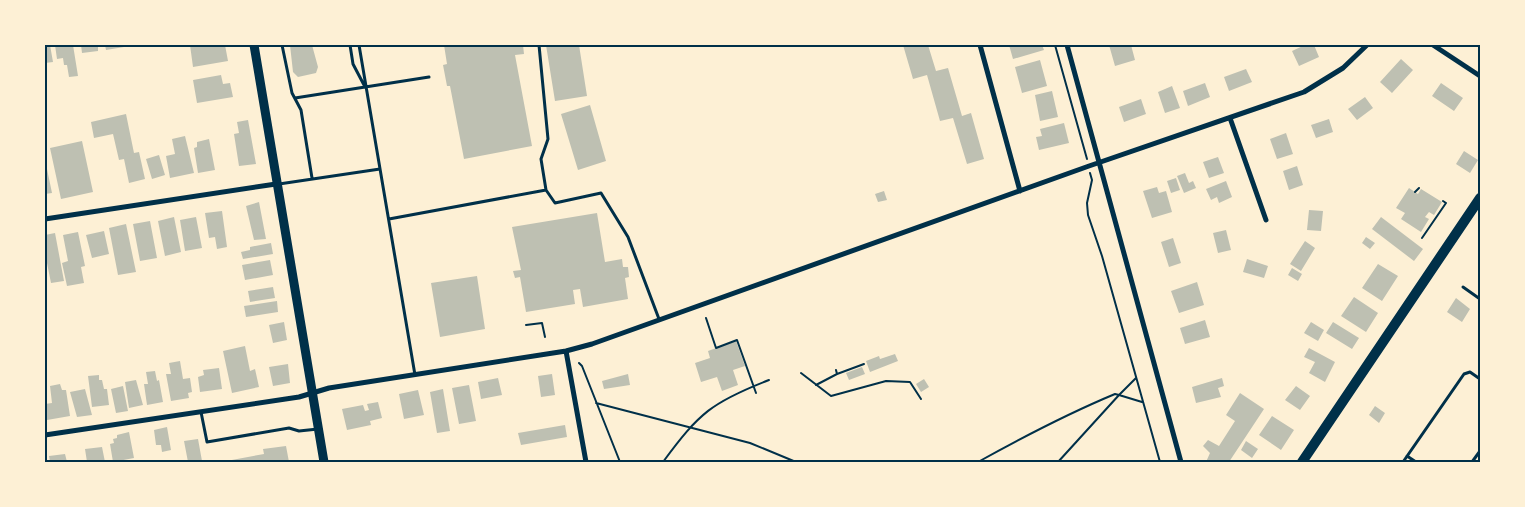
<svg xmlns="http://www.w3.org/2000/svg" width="1525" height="507" viewBox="0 0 1525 507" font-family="'Roboto Condensed',sans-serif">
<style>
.building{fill:#bec0b2}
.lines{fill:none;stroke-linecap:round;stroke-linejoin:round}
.path{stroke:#003049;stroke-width:2}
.service{stroke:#003049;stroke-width:3}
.minor{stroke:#003049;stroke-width:5}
.secondary{stroke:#003049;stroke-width:9}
.primary{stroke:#003049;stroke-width:10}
.neatline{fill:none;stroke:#003049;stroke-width:2}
</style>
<rect width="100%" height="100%" fill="#fdf0d5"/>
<path class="building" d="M45,45h5l3,17 -8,1z
M55,45h18l5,31 -9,1 -2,-12h-3l-1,-7 -6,1z
M81,45h17v6l-16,2z
M105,45h18l1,2 -18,3z
M190,45h35l3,16 -35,6z
M290,45h22l6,22 -2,6 -18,4 -5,-5z
M444,45h79l1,9 -9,1 17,91 -68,13 -14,-73h-3l-4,-21 4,-1z
M546,45h33l8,51 -32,5z
M903,45h25l8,26 12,-3 14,48 9,-3 13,46 -17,5 -14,-46 -13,3 -13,-46 -14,4z
M1009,45h33l2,5 -31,9z
M1109,45h22l4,15 -20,6z
M1305,45h9l5,12 -20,9 -7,-15z
M1401,59l12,11 -21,23 -12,-11z
M1040,60l7,26 -25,7 -7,-26z
M1246,69l6,13 -23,9 -5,-14z
M221,75l2,9 7,-1 3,14 -36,6 -4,-23z
M1205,83l5,14 -22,9 -5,-15z
M1441,83l22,15 -9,13 -22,-15z
M1172,86l8,22 -15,5 -7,-21z
M1052,91l6,26 -18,4 -5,-26z
M1365,97l8,11 -16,12 -9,-11z
M1141,99l5,15 -22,8 -5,-15z
M590,105l16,56 -28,9 -17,-56z
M126,114l8,39 5,-1 6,27 -16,4 -5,-24 -5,1 -6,-26 -19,4 -3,-16z
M1329,119l4,13 -17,6 -5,-13z
M248,120l8,44 -17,2 -5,-32 5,-1 -2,-11z
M1064,123l5,20 -30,7 -3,-13 6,-1 -2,-7z
M1286,133l7,21 -16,5 -7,-20z
M185,136l9,37 -24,5 -4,-22 9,-2 -3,-15z
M209,139l6,31 -17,3 -4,-25 3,-1v-5z
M82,141l11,51 -32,7 -11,-51z
M1464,151l14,9 -8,13 -14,-9z
M159,155l6,20 -13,4 -6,-20z
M1218,157l6,16 -15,5 -6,-16z
M1297,166l6,19 -14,5 -6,-19z
M47,169l5,24 -7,1v-24z
M1185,173l4,10 4,-2 3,7 -12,5 -7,-17z
M1176,178l4,12 -9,3 -4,-12z
M1226,181l6,16 -13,6 -2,-6 -6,3 -5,-11z
M1157,187l2,6 7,-2 6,21 -20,6 -9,-27z
M1409,188l9,6 3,-5 21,13 -8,13 -5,-3 -4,5 4,2 -8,13 -20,-13 4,-6 -9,-5z
M884,191l3,9 -9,2 -3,-8z
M259,202l7,37 -12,1 -8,-34z
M1309,210l14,1 -2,20 -14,-1z
M222,211l5,36 -10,2 -2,-12 -6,1 -4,-25z
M597,213l8,49 17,-3 1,8h5l1,10 -4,1 3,21 -45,8 -3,-18 -7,1 2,14 -49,8 -6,-35 -5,1 -2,-7 8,-1 -9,-43z
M174,217l7,35 -16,4 -7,-35z
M196,217l6,31 -17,3 -5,-31z
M1381,217l42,32 -9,12 -42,-32z
M150,221l7,37 -17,3 -7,-37z
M126,224l10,48 -18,3 -9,-47z
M1226,230l5,20 -13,3 -5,-20z
M104,231l5,23 -17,4 -6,-23z
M78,232l7,34 -4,1 3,16 -17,3 -5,-23 6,-2 -5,-26z
M55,233l9,48 -13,2 -6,-30v-18z
M1366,237l9,6 -5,6 -8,-6z
M1173,238l8,25 -12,4 -8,-25z
M1305,241l10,7 -14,23 -11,-7z
M271,243l2,11 -30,5 -2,-7 9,-2v-3z
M1247,259l21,7 -4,12 -21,-6z
M270,260l3,15 -28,5 -3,-15z
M1378,264l20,12 -16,25 -20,-13z
M1292,268l10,6 -4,7 -10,-6z
M477,276l8,53 -45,8 -9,-54z
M1197,282l7,23 -25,8 -8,-22z
M273,287l2,11 -25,4 -2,-11z
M1354,297l24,16 -12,19 -25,-16z
M1456,298l14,11 -8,13 -15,-10z
M277,301l1,11 -32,5 -2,-11z
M1205,320l5,17 -25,7 -5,-16z
M284,322l3,18 -14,3 -4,-18z
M1311,322l13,8 -6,11 -14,-8z
M1333,322l26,16 -7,11 -26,-16z
M736,341l9,25 -12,4 5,15 -16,6 -5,-14 -16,5 -6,-19 15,-5 -2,-7z
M245,346l5,25 5,-2 4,18 -27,6 -9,-42z
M1309,348l26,14 -10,20 -16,-9 6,-11 -11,-5z
M895,354l3,7 -28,11 -4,-11 13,-5 1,3z
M180,361l3,18 7,-1 2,14 -4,1 1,5 -18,3 -5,-27h5l-2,-11z
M288,364l2,19 -17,3 -4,-19z
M862,367l3,7 -16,6 -3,-7z
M219,368l3,21 -22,3 -2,-15 6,-2 -1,-5z
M155,371l2,10 2,-1 4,22 -16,3 -3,-21h4l-2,-12z
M552,374l3,21 -14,2 -3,-21z
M628,374l2,11 -26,4 -2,-8z
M99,375v5h3l2,9h3l2,16 -17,2 -4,-31z
M498,378l4,17 -21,4 -3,-17z
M1222,378l2,8 -6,2 3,9 -25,6 -4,-16z
M924,379l5,8 -8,5 -5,-8z
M136,380l7,25 -14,3 -4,-26z
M60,384l2,6h4l4,26 -23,4 -2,-16 7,-1 -2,-17z
M469,385l7,36 -17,3 -7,-36z
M123,386l5,25 -12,2 -5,-24z
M1296,386l14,10 -10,14 -15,-10z
M85,389l7,26 -15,2 -7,-25z
M443,389l7,42 -13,2 -7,-41z
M418,390l6,25 -20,4 -5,-25z
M1240,393l24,16 -35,53h-23l4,-9 -7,-7 5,-6 11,6 16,-25 -9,-6z
M378,402l4,16 -12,3 1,4 -24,5 -5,-21 21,-4 2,6 4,-1 -2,-6z
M1375,406l10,7 -6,10 -10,-8z
M1272,416l22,14 -13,20 -22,-15z
M565,425l2,12 -46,8 -3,-12z
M167,427l4,23 -9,2 -1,-7h-5l-2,-15z
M129,432l5,26 -21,4 -3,-18 4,-1 -1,-4 4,-1v-3z
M198,439l4,22 -14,1 -4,-21z
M1246,441l12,8 -6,9 -11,-8z
M286,446l3,16h-68l43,-8 -1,-5z
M102,447l3,15h-18l-2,-13z
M65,454l2,8h-17l-1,-6z"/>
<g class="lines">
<path class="path" d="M1055,45l32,114
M1090,173l2,7 -5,23 1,12 14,41 58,206
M1415,192l4,-4
M1422,238l24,-35 -3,-2
M706,318l10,30 21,-8 19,53
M526,325l16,-2 3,14
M579,363l3,3 38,96
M801,373l30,23 55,-15 24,1 11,17
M837,374l27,-10
M816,385l21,-11 -1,-4
M596,403l154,40 46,19
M663,462c36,-49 49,-60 106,-82
M978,462c45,-25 89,-48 137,-68l4,1 17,-17
M1058,462l61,-67 23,7"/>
<path class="service" d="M282,45l10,48 9,17 11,68
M350,45l3,19 11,21
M359,45l56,330
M295,98l134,-21
M279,184l101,-15
M546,190l9,13 46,-10 27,44 31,82
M389,219l157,-29 -5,-31 7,-20 -9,-94
M1463,287l17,12
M201,412l6,30 82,-14 10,3 19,-2
M1407,456l9,6
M1403,462l61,-88 6,-2 10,7
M1472,462l8,-11"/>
<path class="minor" d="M980,45l40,146
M1067,45l114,417
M1433,45l47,31
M1230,118l36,102
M45,219l231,-35
M566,351l20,111
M45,435l254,-38 30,-9 237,-37 26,-7 497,-178 215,-74 39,-24 24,-23"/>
<path class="secondary" d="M254,45l70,417"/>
<path class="primary" d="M1302,462l178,-264"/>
</g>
<rect width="1525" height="507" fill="none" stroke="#fdf0d5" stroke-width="92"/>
<rect x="46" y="46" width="1433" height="415" class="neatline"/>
</svg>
